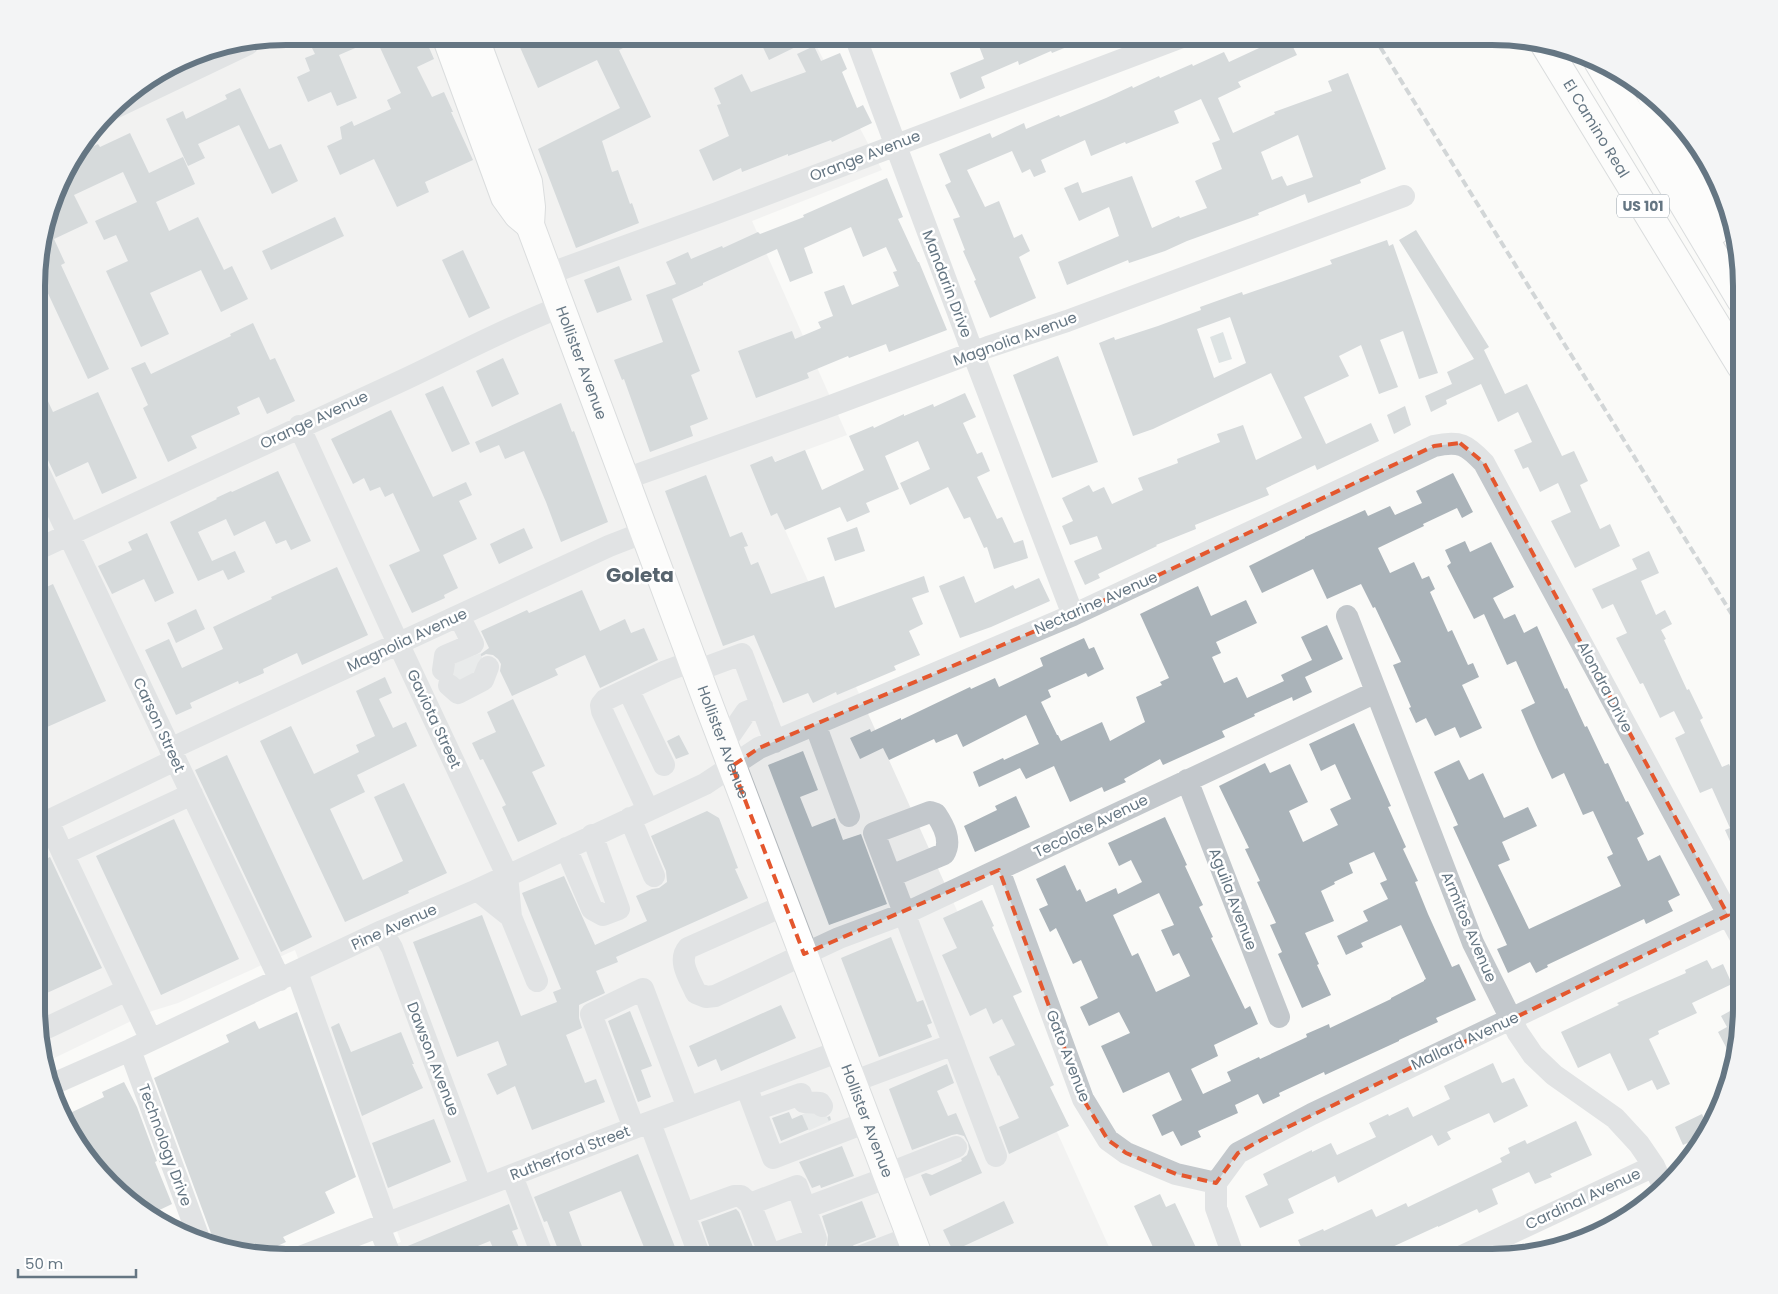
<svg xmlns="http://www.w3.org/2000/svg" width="1778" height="1294" viewBox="0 0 1778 1294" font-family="Poppins,sans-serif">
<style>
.built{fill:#e8e9e9}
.water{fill:#bbc7cb}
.building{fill:#aab3b9;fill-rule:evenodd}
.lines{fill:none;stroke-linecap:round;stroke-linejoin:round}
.minor-tunnel{stroke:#d5d9db;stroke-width:22;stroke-dasharray:22 11;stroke-linecap:butt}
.major-casing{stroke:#b5babe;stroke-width:30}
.highway-casing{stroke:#b4b9bd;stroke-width:30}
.minor{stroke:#c3c8cc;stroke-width:22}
.major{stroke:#fff;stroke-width:28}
.highway{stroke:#fff;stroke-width:28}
.rail{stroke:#a2aab0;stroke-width:4;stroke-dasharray:8 4;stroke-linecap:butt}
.marked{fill:none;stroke:#e4572e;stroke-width:4;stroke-dasharray:10 6;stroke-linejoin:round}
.labels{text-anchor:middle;stroke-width:5;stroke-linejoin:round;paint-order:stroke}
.shield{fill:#fff;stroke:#939fa8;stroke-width:1}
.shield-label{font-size:14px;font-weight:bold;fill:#657683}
.street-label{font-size:15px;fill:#657683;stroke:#fff}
.district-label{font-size:20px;font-weight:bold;fill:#57646e;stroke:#fff}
.rim{fill:none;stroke:#657683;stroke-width:6}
</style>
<rect width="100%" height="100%" fill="#fafaf8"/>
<path class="built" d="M286,36h525l71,134 -130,51 95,214 -90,33 357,790 -752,-1 39,-15 -106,-292 -117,53 -26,8 -106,51 -8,-22v-786l24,-79 59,-77 70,-43z"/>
<path class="water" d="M1223,332l9,27 -13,4 -9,-26z"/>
<path class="building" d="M334,36h90l10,23 -17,8 15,30 12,-5 9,20h-2l22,48 -48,22 4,10 -32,15 -23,-48 -34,16 -13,-29 15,-7 -2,-12 12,-6 2,5 37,-17 -4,-9 14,-7 -25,-54 -37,16 18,43 -20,8 -6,-14 -23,10 -11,-25 13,-6 -5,-13 10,-4 -4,-8z
M515,36h107l5,10 -8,4 32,67 -49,24 10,31 6,-2 12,34 2,-1 7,20 -63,25 -38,-99 82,-41 -23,-48 -59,28z
M776,36h42l-49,24 -8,-17z
M988,37h103l-39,16 -1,-2 -32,14 -1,-4 -37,16 4,11 -25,11 -10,-26 34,-14 -7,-18z
M1283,37h5l9,18 -59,27 3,5 -23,11 15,35 42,-19 -1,-2 58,-21 -4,-10 20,-8 38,96 -26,11 1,3 -53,20 -3,-9 -47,19 1,2 -72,26 -22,10 -36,12 -1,-3 -61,25 -9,-23 61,-26 -10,-29 -30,14 -15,-33 14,-6 4,11 50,-17 20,52 27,-12 1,2 27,-10 -12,-27 27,-12 -10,-26 8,-3 -19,-41 -27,12 5,12 -53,21 -1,-2 -34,14 -6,-16 -44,20 5,12 -12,5 -4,-8 -8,4 -10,-22 -45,19 18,37 14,-6 15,37 8,-4 8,17 -11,6 17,41 -46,20 -16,-37 2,-1 -13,-29 2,-1 -12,-31 7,-2 -15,-32 6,-3 -12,-28 51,-21 2,5 32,-15 2,6 33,-14 1,2 46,-19 26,-12 1,2 26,-12 1,2 32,-14 1,2 31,-14 5,10zM1298,135l15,42 -26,9 -5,-10 -10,4 -11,-28z
M814,46l7,15 19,-8 7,16 -5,3 15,36 6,-3 9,18 -40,19 -1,-2 -43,16v-2l-46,18 -1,-4 -28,13 -14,-31 30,-14 -12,-31 4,-1 -7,-16 28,-14 9,18 55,-20 -9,-18z
M240,88l29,61 12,-5 17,37 -26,13 -33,-69 -41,19 7,14 -17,8 -22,-47 17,-8 3,8 41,-20 -2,-4z
M130,133l19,40 34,-16 12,27 -39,18 13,29 29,-14 26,53 8,-4 16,33 -27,13 -20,-42 -51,23 19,41 -28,13 -35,-76 22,-10 -12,-26 -12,5 -9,-19 42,-19 -14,-30 -49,23 14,28 -34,16 11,24 -4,2 48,104 -21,10 -50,-107v-18l24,-79 17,-22 19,-9 2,3z
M887,178l16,39 -5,2 20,43h1l28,68 -58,22 -3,-8 -37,14 -1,-2 -41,17 2,5 -53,20 -18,-47 54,-20 3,8 26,-11 -3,-6 15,-6 -9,-24 20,-7 8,20 47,-19 -6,-14 4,-1 -11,-24 -23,10 -12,-30 -47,21 9,25 -23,9 -13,-33 -74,34v2l-31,14 28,72 -9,4 17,44 -18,7 3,10 -43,16 -26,-73 -2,1 -8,-20 49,-18 -17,-47 30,-11 -10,-22 22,-10 3,7 31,-13 1,2 35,-16 2,2 44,-17 -1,-2z
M335,217l9,19 -73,34 -9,-19z
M1416,230l73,117 -5,3 21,44 22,-10 35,72 12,-5 14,30 -8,4 20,44 10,-5 10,22 -45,22 -24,-47 20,-9 -13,-29 -18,9 -12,-25 -5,2 -9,-19 18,-8 -14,-30 -20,10 -17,-38 -35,16 1,4 -16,8 -6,-16 27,-12 -5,-12 27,-13 -75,-119z
M1387,240l2,6 4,-2 45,129 -19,6 -16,-48 -23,9 18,47 -19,7 -18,-49 -22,11 10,20 -45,21 22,47 45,-21 8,18 -62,29 -2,-5 -49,23 3,7 -74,30 1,4 -40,16 1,1 -59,28 2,4 -15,7 -11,-24 28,-12 -5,-13 -27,9 -8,-19 11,-5 -11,-23 27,-13 4,7 11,-5 8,17 31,-14 -5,-12 40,-15 -1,-4 43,-17 -3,-8 26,-9 13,35 46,-22 -31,-65 -118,56 -20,7 -34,-93 15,-6 1,3 43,-14 43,-16 -1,-3 42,-15 1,3 38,-13 51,-18 -2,-4zM1230,317l16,46 -32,15 -17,-49z
M463,250l27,58 -21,10 -27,-58z
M619,266l13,34 -35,13 -13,-33z
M253,323l17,37 5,-2 20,43 -28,13 -8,-17 -22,10 3,7 -49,22 6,12 -29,14 -25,-54 5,-3 -17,-37 14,-6 6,12 80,-38 -1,-2z
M1058,356l40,106 -46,16 -39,-103z
M503,358l16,36 -27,13 -16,-36z
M38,380l15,32 45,-20 39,86 -35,16 -14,-32 -32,15 -18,-38z
M443,386l27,58 -18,8 -27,-58z
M965,393l11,24 -13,6 14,31 5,-2 8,19 -13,6 20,42 5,-2 12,26 9,-3 5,18 -34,11 -7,-22 -3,1 -14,-31 -6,2 -16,-32 -38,18 -10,-22 30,-14 -12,-28 -33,15 14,33 -33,14 4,9 -23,10 -7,-15 -55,23 -8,-17 -6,3 -21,-51 22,-9 3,6 30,-12 17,40 42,-20 -15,-34 24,-10 1,2 30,-14v2l29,-12 1,3z
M561,403l11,29 2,-1 34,91 -47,20 -15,-40 -22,-51 -19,8 -6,-14 -19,8 -5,-11z
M1405,406l6,19 -17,9 -7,-19z
M391,410l42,87 33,-15 6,13 -13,6 18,38 -34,16 15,33 -14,7 1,3 -33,15 -23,-48 31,-14 -27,-58 -8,4 -5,-10 -10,4 -6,-13 -11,6 -22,-45z
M278,471l33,70 -20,9 -5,-10 -10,4 -11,-23 -31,15 -8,-17 -28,13 14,29 23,-10 10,21 -17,8 -5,-10 -25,11 -28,-59 47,-23 -1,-1 15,-7 1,1z
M1453,473l20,39 -11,6 -5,-10 -34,16 1,2 -46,22 12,25 24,-11 8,17 7,-3 6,13 -5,3 18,40 4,-2 16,35 5,-2 6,14 -17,8 20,43 -22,10 -5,-11 -20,9 -9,-18 -10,5 -7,-15 2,-1 -18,-42 8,-3 -26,-55 -2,1 -12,-24 -34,15 -14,-30 -51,24 -13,-27 56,-28v-1l60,-27 3,6 22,-10 5,9 27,-12 -6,-12z
M706,475l24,62 12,-5 6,14 -4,1 7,18 7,-3 13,32 53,-18 11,32 89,-32 5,16 -17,6 11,26 -14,7 11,24 -26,11 2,4 -59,25 -1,-3 -23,11 -5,-10 -25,10 -29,-68 -31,11 -58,-155z
M857,527l8,24 -30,10 -8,-23z
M524,528l9,20 -34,16 -9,-20z
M147,533l27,60 -19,9 -11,-23 -32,15 -14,-28 34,-16 -4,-8z
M1465,541l5,11 21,-10 23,45 -21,11 11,21 11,-5 9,19 13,-7 28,63 2,-1 18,39 2,-1 18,38 3,-1 18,39 2,-1 16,33 -7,4 11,23 12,-6 20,40 -12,6 5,10 -27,13 -2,-5 -97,46 1,2 -12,6 -6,-11 -22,11 -11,-24 10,-4 -54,-118 5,-2 -24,-53 25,-12 10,20 14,-7 21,45 24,-11 9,19 -35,16 8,18 -12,5 31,64 92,-43 -14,-29 6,-3 -20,-43 -10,4 -19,-42 -12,6 -14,-30 -17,-39 14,-7 -19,-42 -9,4 -23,-51 -10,5 -27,-53 4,-3 -6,-13z
M1649,551l10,22 -18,8 15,34 9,-5 7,14 -11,6 5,9 -2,1 23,50 2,-1 14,29 -3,2 22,47 7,-3 6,13 6,-3v92l-16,-36 5,-2 -18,-40 -12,5 -25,-55 10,-5 -11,-22 -14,7 -17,-35 -3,1 -24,-46 11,-5 -14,-29 -11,5 -10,-20 45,-20 -5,-10z
M337,567l31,68 -66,30 -5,-12 -34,16 1,4 -25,11 -1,-3 -48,22 2,5 -16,7 -31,-65 24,-11 13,29 41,-19 -10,-22 59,-28 -1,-2z
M964,576l11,27 38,-18 2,4 24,-11 11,23 -59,26 -31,11 -21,-52z
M53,584l53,117 -68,30v-140z
M1198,586l13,30 35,-16 11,23 -41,19 5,11 -9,4 12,26 13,-6 10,21 37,-17 -3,-6 31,-15 -11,-23 26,-12 16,34 -38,18 7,15 -19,9 -1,-4 -38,17 1,2 -33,15 3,6 -62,28 -3,-6 -36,20 2,3 -22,10 -2,-5 -32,15 -16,-36 -28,13 -6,-11 -41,19 -6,-15 30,-14 1,2 35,-16 -13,-29 -63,32 -6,-13 -21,9 -2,-4 -45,21 -6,-12 -23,11 -10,-21 20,-9 1,3 30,-14v2l69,-33 1,2 24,-11 4,9 44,-21 -3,-8 44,-20 5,11 5,-2 10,22 -16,8 -2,-4 -38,17 3,7 -10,5 16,33h1l3,6 41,-19 8,19 35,-19 -9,-25 26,-12 -2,-3 9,-4 -29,-64z
M582,590l18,41 25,-12 6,14 13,-5 14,32 -58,28 -15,-33 -30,14 3,6 -46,21 -12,-25 1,-7 -3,-5 -5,-4 -7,-1 -6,3 -7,14 -13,6 -5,-3 2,-9 21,-9 11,-8 -8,-17 46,-21 2,3z
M196,609l9,20 -29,14 -9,-20z
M385,677l7,16 -13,6 14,29 13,-6 11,24 -60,29 8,17 -35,17 33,71 40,-19 -29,-64 30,-14 43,90 -39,18 1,2 -64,29 -85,-181 31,-15 23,48 45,-22 -3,-7 19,-9 -19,-45z
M513,699l32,67 -13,6 25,52 -39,18 -16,-35 4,-2 -23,-46 -3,1 -8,-17 24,-11 -9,-20z
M1354,723l37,83 -3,1 18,40 -3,2 15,32 -3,1 13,32 24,53 7,-3 17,36 -40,18 2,4 -39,18v1l-74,34 -1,-3 -45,21 1,3 -17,8 -5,-10 -23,11 3,8 -40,18 3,6 -20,9 -8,-15 -11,5 -10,-21 30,-15 -13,-28 -46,21 -22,-47 29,-13 -11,-21 -30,14 -9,-19 18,-9 -17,-38 -8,4 -17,-36 -6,4 -11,-23 9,-4 -12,-26 29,-14 12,26 3,-2 6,13 30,-14 2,6 24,-12 -11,-22 -12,6 -11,-23 57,-26 22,48 -2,1 18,39 -4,2 14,30 -2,1 34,71 5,-3 8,18 -44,21 4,11 -27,13 12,25 28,-13 -4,-9 32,-15 1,2 47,-22 -1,-3 23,-10 1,4 61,-29v-1l33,-17v-1l2,-1 -25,-54 -40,18 2,4 -17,8 -9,-19 31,-15 -5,-10 25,-12 -8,-16 7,-3 -13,-28 -25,11 4,10 -19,9 1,2 -14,7 13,30 -29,12 14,31 -2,1 14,30 -29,13 -24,-54 4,-2 -12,-27 6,-2 -19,-41 3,-1 -15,-32 4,-1 -30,-62 46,-23 5,10 20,-9 18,38 -19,9 14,31 35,-17 -8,-16 21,-10 -16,-35 -14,7 -12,-27zM1159,893l15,32 -13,5 12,26 6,-3 11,23 -34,16 -18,-39 -6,3 -19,-41z
M679,735l10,19 -13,5 -9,-18z
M803,751l15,39 -18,7 12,30 23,-9 8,22 18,-6 26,70 -58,21 -61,-160z
M227,755l85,182 -31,15 -86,-182z
M1016,796l14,31 -55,25 -11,-26 33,-16 -2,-4z
M707,811l12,7 19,50 -3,1 13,29 -132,59 2,5 -22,9 9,22 -26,12v13l3,10 -16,7 19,48 11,-4 9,23 -73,28 -17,-44 -18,9 -10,-21 20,-9 -9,-24 -41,16 -44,-115 69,-27 39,101 36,-14 -4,-10 8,-3 -39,-96 42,-17 31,69 52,-24 -11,-25 16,-7 7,-1 8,-6 -1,-11 -15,-35z
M174,819l65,140 -78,36 -65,-139z
M50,857l52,111 -64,29v-134z
M982,900l12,26 -2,1 30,65 -9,4 41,89 -4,2 19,39 -60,28 -10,-27 20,-9 -20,-43 -1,1 -9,-19 26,-12 -13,-26 -9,5 -7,-16 -16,8 -28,-61 15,-7 -14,-30z
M891,937l26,65 6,-2 9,23 -5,2 5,12 -53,20 -38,-99z
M1707,960l5,9 11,-5 9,20 -40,19 5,10 -39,18 1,3 -10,5 21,45 -13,6 -5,-10 -24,11 -18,-38 -32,15 -17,-36 58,-27 -2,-2 69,-30 -1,-3z
M781,1005l15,33 -75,33 -5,-12 -18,8 -9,-21z
M1741,1005v19l-7,38 -16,-30 9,-5 -6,-11z
M630,1011l22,55 -11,4 10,27 -13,5 -30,-81z
M297,1012l59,165 -31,15 10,21 -52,24 3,5 -28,13 -45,-11 -1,-8 -58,-158 75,-36 -3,-7 29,-14 4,8z
M339,1023l12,29 50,-20 13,32h-2l11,24 -61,28 -31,-89z
M1493,1063l9,20 12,-5 14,28 -34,17 -5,-10 -42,19 4,7 -13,7 -6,-11 -94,48 -3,-7 -47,23 6,14 -34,15 -15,-32 23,-11 -5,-11 49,-24v2l19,-9 6,12 39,-18 -7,-14 19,-9 1,2 19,-9 5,10 37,-18 -6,-13z
M947,1064l7,19 -17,8 11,25 8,-3 26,60 -52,23 -9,-21 5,-2 6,2 30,-14 -1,-2 6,-4 2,-6 -1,-6 -4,-7 -7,-2 -5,1 -40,15 -23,-61z
M124,1082l13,25 20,54 -2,1 17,42 -23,11 -15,-9 -53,-60 -13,-32 36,-17 -2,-5z
M789,1112l3,7 9,-4 13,1 8,3 8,-3 1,4 -50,21 -9,-23z
M1702,1114l6,13 -5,9 -20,9 -8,-18z
M434,1119l17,43 -63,26 -16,-45z
M1576,1121l16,34 -42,19 2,3 -17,7 -6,-12 -37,17 6,15 -19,9 -2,-4 -39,18v-1l-48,22 2,5 -10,5h-104l23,-11 -3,-7 25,-11 1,2 48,-22 4,8 30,-14 2,4 94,-45 -2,-4 10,-5 -2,-5 17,-8 2,4z
M842,1146l12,30 -33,12 -1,-3 -8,3 -13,-26z
M638,1154l41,103h-31l-27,-66 -52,21 17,45h-25l-14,-36 -3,1 -10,-25z
M1160,1194l6,13 9,-4 24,51 -8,4h-33l-24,-52z
M862,1201l14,36 -22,8 -5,4 -3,8h-14l-5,-12 1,-10 -6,-19z
M1004,1201l10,22 -61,28 -10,-21z
M509,1204l9,25 -6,2 11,26h-26l-7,-16 -39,16h-45l-3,-9z
M736,1209l3,3 18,45h-44l-12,-35z"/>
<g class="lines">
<path class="minor-tunnel" d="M470,657l6,16
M454,664l8,16
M812,1110l7,16"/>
<defs>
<g id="major">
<path d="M446,36l59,161 13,18 12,10"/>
<path id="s1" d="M474,36l54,146 3,25 -1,18 180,483 209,550"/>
</g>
<g id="highway">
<path id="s2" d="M1545,45l196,321"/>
<path d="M1598,61l143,239"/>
<path d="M1651,95l61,121 4,14"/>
</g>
</defs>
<use href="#major" class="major-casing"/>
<use href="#highway" class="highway-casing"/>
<path class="minor" d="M855,36l118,317 100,262
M114,108l134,-64
M548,274l169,-61 465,-176
M299,426l92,202 116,247 4,42 -34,-27
M38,470l242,510
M625,479l200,-71 163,-61 79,-26 337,-125
M38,549c120,-56 241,-112 361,-167 54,-25 106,-54 162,-75
M1347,616l126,327 45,90 15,22 21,20 61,43 24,26 15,22 10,22
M443,670l2,-14 28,-12 -14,-28
M696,671l46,-17 33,88
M449,685l9,8 25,-13 5,-13
M628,689l36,76
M815,724l34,92
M724,744l22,-32 16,-6
M170,749l439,-203 36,-14
M1187,780l92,237
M648,810l-46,-99 -1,-6 4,-5 61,-29 27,-10
M630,818l24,58
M48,821l127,-61
M38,826l10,-5 15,33 129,-60
M566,848l26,61 11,6 16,-6 -27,-74
M63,854l88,186
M999,870l84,229 25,41 18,13 50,21 40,9
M891,876l53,-22c8,-13 0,-28 -8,-40l-6,-2 -56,21 122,323
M785,905l-97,43c-11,13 2,31 8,45l10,4 9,-1 124,-58 67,-25 470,-221
M511,917l26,64
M382,931l10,17 89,239
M297,972l90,252
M38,1032l89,-42
M130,1050l70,191
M852,1082l102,-38
M53,1084l77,-34 252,-119 95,-41 228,-106 54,-36 314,-133 361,-169c26,-6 33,-1 50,17l257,475
M746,1086l27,72 94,-36
M804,1102l16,1 2,3
M755,1110l46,-16
M650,1123l50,134
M634,1128l-43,-114 52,-25 45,119
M887,1174l69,-27
M512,1176l31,81
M1216,1183l22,-30 74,-39 416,-199
M1216,1183v25l18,50
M805,1208l-8,-22 -47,18 20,51 46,-16 -11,-31 84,-31
M684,1214l50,-18h7l9,8
M379,1227l12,30
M300,1257l334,-129 206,-77
M859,1257l52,-20
M1458,1258l196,-92"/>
<use href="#major" class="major"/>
<use href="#highway" class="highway"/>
<path class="rail" d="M1374,37l367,592"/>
</g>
<path d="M0 0H1778V1294H0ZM1460,443l24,20 244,452 -465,224 -25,14 -22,30 -40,-9 -50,-21 -18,-13 -25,-41 -84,-229 -195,84 -72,-188 27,-18 314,-133 361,-169z" fill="#fafaf8" fill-opacity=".55" fill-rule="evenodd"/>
<path class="marked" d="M1460,443l24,20 244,452 -465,224 -25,14 -22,30 -40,-9 -50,-21 -18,-13 -25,-41 -84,-229 -195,84 -72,-188 27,-18 314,-133 361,-169z"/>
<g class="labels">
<rect class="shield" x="1617" y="194.5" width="52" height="23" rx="4"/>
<g class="shield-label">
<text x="1643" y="211">US 101</text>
</g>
<g class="street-label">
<text dy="5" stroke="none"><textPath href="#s2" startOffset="98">El Camino Real</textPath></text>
<text transform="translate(865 156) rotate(-21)" y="5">Orange Avenue</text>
<text transform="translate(947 284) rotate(69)" y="5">Mandarin Drive</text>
<text transform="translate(1015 339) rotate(-20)" y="5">Magnolia Avenue</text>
<text dy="5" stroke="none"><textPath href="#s1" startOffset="346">Hollister Avenue</textPath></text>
<text transform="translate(314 420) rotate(-25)" y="5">Orange Avenue</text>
<text transform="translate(1096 603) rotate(-24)" y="5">Nectarine Avenue</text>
<text transform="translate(407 640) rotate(-25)" y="5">Magnolia Avenue</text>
<text transform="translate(1605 687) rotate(62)" y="5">Alondra Drive</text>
<text transform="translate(434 719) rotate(65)" y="5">Gaviota Street</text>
<text transform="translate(159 725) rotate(65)" y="5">Carson Street</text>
<text dy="5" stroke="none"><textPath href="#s1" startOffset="751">Hollister Avenue</textPath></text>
<text transform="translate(1091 826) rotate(-26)" y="5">Tecolote Avenue</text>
<text transform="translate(1233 899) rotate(69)" y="5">Aguila Avenue</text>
<text transform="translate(394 927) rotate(-24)" y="5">Pine Avenue</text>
<text transform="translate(1469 927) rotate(67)" y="5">Armitos Avenue</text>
<text transform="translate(1465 1041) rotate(-25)" y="5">Mallard Avenue</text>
<text transform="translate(1068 1056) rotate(69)" y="5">Gato Avenue</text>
<text transform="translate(433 1059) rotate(69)" y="5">Dawson Avenue</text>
<text dy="5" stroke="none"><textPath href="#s1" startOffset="1156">Hollister Avenue</textPath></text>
<text transform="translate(165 1145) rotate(70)" y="5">Technology Drive</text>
<text transform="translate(570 1153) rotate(-21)" y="5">Rutherford Street</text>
<text transform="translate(1583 1199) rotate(-25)" y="5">Cardinal Avenue</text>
</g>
<g class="district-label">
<text x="640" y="582">Goleta</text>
</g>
</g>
<path d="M0 0H1778V1294H0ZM286 45H1492A241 241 0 0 1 1733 286V1008A241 241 0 0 1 1492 1249H286A241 241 0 0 1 45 1008V286A241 241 0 0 1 286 45Z" fill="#f3f4f5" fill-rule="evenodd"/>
<path class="rim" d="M286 45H1492A241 241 0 0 1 1733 286V1008A241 241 0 0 1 1492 1249H286A241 241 0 0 1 45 1008V286A241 241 0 0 1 286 45Z"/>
<path d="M18 1269v8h118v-8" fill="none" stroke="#657683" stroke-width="2.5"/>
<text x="25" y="1269" font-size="15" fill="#657683" stroke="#ffffff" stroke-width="4" paint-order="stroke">50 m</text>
</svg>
